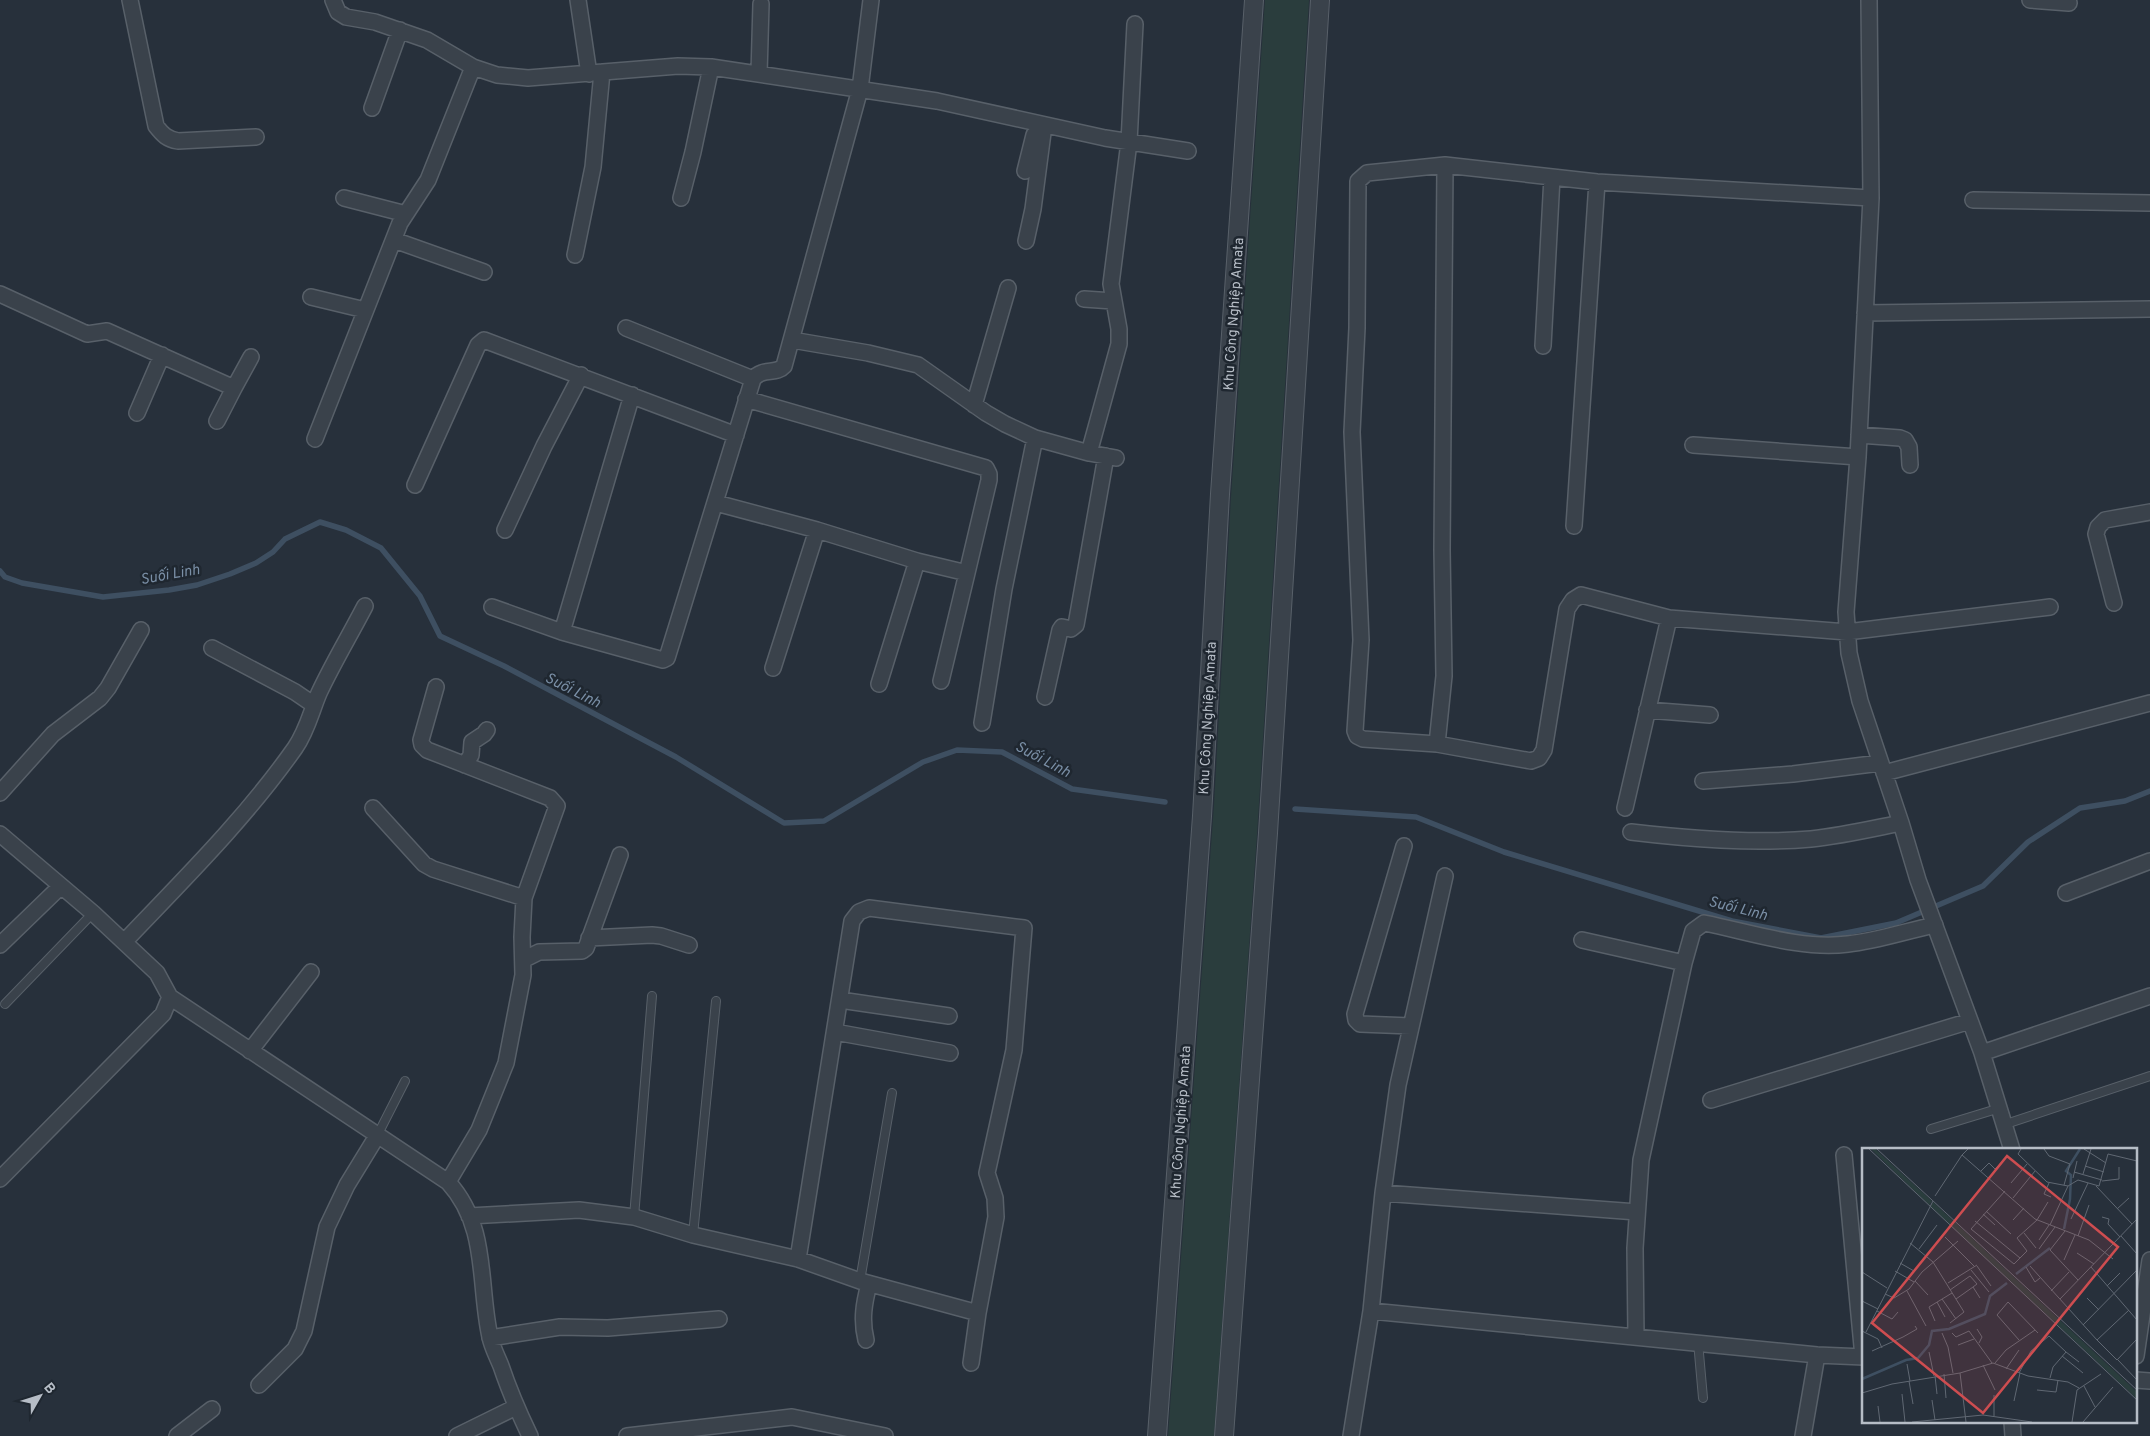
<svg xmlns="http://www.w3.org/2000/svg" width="2150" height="1436" viewBox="0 0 2150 1436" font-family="Overpass,sans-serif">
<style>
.green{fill:#2a3d3d}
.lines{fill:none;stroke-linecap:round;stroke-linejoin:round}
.stream{stroke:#3e4f61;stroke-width:5.5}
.service-casing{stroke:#586069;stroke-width:10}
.minor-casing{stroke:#586069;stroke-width:18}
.tertiary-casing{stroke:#586069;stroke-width:20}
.service{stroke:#3a424b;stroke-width:8}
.minor{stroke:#3a424b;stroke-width:15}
.tertiary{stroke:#3a424b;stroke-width:18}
.labels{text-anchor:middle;stroke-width:5;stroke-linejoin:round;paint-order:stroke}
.street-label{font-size:14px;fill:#b6bdc6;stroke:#1f2730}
.water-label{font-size:15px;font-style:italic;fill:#7a8fa6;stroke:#1f2730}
.inset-river{fill:none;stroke:#3e4f61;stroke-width:2.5}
.inset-road{fill:none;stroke:#606873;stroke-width:1}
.view{fill:#ce4d50;fill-opacity:0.15;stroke:#ce4d50;stroke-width:2.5}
.inset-edge{fill:none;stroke:#b6bdc6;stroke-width:2.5}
</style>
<rect width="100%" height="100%" fill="#27303b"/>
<path class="green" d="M1265,0h44l-52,835 -43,601h-46l46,-631 17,-308z"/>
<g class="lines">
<path class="stream" d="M0,571l5,6 17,6 81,14 66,-7 28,-5 33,-11 26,-11 17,-11 12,-13 35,-17 26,8 35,18 39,48 20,40 64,30 172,91 108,66 40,-2 99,-59 34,-12 45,2 70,37 93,13
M1295,809l121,8 88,35 228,69 89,17 75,-15 87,-37 45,-44 52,-34 45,-7 25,-10"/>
<defs>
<path id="service" d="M5,1004l88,-91
M2006,1124l144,-48
M1931,1129l69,-21
M377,1136l28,-55
M634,1217l18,-221
M693,1235l23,-234
M860,1281l32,-188
M1698,1342l5,56"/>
<path id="minor" d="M130,0l26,126c7,9 11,13 22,15l78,-4
M333,0l5,12 8,5 29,5 52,18 46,27 24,8 31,3 150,-12 33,1 226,34 168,37 83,13
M578,0l11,74
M1869,0l2,198 -13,259 -12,155 3,41 11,48 41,122 17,57 64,173 30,97
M2030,0l39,3
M759,74l2,-70
M372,108l28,-78
M1025,171l9,-36
M344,198l62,16
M681,198l12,-46 18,-85
M1871,198l-274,-16 -152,-17 -78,8 -9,8 -1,147 -5,104 9,208 -6,91 2,5 6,3 74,5 94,17 8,-3 5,-8 23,-141 6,-9 8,-5 88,23 178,14 203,-25
M1973,200l177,3
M394,240l90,32
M1026,241l7,-32 11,-84
M575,255l18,-88 9,-95
M0,294l87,40 20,-3 127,57 17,-31
M311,297l54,13
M1084,299l29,2
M1865,313l285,-4
M626,328l127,51
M792,340l76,13 50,12 68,48 19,11 30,14 54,15 27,5
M1543,346l9,-169
M746,399l240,69 3,6v6l-22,93 -50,-12
M974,405l34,-117
M137,413l25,-58
M217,421l17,-33
M1859,435l41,3 5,2 4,7 1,18
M315,439l85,-216 28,-43 45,-113
M1693,445l165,12
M1089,453l30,-109v-15l-8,-45 18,-142 6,-118
M415,485l63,-140 6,-5 252,95
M716,503l101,27 100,31 -38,123
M1574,526l23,-344
M505,530l39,-84 37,-71
M2114,603l-18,-69 2,-7 7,-7 45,-8
M492,607l70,25 101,28 4,-2 86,-279c10,-12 23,-4 31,-13l76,-277 11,-89
M562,632l70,-237
M212,648l83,44 19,13
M773,668l44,-138
M941,681l26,-108
M436,687l-15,53 1,5 5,5 123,48 7,8 -33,92 -2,39 1,38 -17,88 -27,67 -31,52
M1045,697l15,-67 2,-3 9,2 5,-4 30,-169
M1647,710l63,5
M982,723l22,-134 31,-151
M1437,744l7,-68 -2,-126 3,-385
M465,765l6,-10 1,-13 12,-8 3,-4
M1884,773l266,-70
M1703,781l90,-7 87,-11
M0,793l53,-59 47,-36 8,-10 33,-58
M373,808l51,56 9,5 91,29
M1625,808l44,-190
M1631,832c59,7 120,12 180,7 30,-3 60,-10 90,-16
M0,834l93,79 64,60 13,24 -7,17 -163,165
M1404,846l-49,168 1,6 4,4 51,2
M2066,893l84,-32
M589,938l63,-3 9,1 28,9
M1582,940l102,23
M124,942c59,-62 121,-123 171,-194 12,-17 16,-36 24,-55 14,-30 31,-58 46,-87
M0,945l61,-59
M523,960l16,-8 43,-1 4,-3 34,-93
M170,997l278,185c41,45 30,101 42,155 2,10 7,19 11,29 8,24 18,47 29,70
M840,1000l109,16
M835,1032l115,21
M250,1051l61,-79
M1982,1053l168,-57
M1711,1100l259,-79
M1844,1155l19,202
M1383,1193l254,19
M469,1216l110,-6 55,7 59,18 105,24 62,22 118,32
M798,1259l54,-338 7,-9 10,-4 155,20 -10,122 -27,123 8,25 1,19 -18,96 -7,50
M1371,1311l446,44 47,2
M1636,1336l-1,-88 6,-88 43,-197 9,-32 11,-8c46,9 97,27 144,21 29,-3 58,-13 87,-19
M490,1338l70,-11 48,1 111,-9
M866,1340c-5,-20 -2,-37 3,-56
M2136,1356l14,-96
M2136,1380l14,1
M259,1385l36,-36 9,-18 23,-104 20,-42 30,-49
M2012,1422l1,14
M177,1436l35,-27
M457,1436l59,-29
M627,1436l165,-19 93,19
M1351,1436l20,-125 12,-118 15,-108 47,-209
M1803,1436l14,-81"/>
<path id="tertiary" d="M1157,1436l45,-620 18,-322 34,-494
M1224,1436l44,-603 52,-833"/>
</defs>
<use href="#service" class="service-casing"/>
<use href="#minor" class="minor-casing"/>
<use href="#tertiary" class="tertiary-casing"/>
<use href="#service" class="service"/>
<use href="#minor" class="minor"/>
<use href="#tertiary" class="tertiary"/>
</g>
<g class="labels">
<g class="street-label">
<text transform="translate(1233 314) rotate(-86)" y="5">Khu Công Nghiệp Amata</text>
<text transform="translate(1207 718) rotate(-87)" y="5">Khu Công Nghiệp Amata</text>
<text transform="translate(1180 1122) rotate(-86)" y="5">Khu Công Nghiệp Amata</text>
</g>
<g class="water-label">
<text transform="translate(170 574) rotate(-10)" y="5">Suối Linh</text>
<text transform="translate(573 690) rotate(27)" y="5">Suối Linh</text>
<text transform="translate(1043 759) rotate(28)" y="5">Suối Linh</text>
<text transform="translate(1738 908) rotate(14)" y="5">Suối Linh</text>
</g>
</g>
<g transform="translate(1862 1148)">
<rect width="275" height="275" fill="#27303b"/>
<path d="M9,1h4l57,52 -3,4zM71,54l204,190v7l-207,-193z" fill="#2a3d3d"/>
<path class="inset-river" d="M202,81l6,-30 1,-24 -5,-4 14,-22M154,126l34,-26M0,231l44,-19 12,-2 11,-13 3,-14 17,-2 36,-15 5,-18 17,-13"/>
<path class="inset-road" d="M7,1l268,251M15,1l260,241M106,1l-6,6 73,64 54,21 24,19M159,1l-3,5 29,28 21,4 10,-6 21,6 9,-32 29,7M182,1l5,7 21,8 -6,21M222,1l22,14M223,18l19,6M119,23l8,-8 6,6 7,-6M212,24l28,8M221,26l8,-25M211,30l4,-17M240,33l17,-2v-12M149,35l16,-19M187,35l-5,11 7,3M234,38l36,38M143,43l-34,38 43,35 13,-13 -10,-13 20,-18 11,-18M73,48l27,-41M151,50l22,-27M255,61l12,-11M124,63l25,23M121,66l12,11M240,69l7,2 -1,5 12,13M209,71l17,-36M151,72l11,-12M113,73l45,37M188,77l18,-39M203,83l-15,19 28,30M162,85l12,15M216,88l11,-31M259,88l16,18M83,89l30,30M177,92l10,-15M48,95l23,19 31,50 -14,11M57,101l18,-24M177,101l16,-22M215,105l17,11M202,112l11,-25M38,115l14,8M115,118l14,20M168,118l67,74 32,-30M164,119l9,15 5,-4M229,119l46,53M109,122l18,22M33,123l19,11M0,124l25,16M53,133l13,14M86,135l29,-18M245,138l13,-13M88,142l20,-14 7,8 -4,3M45,143l19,35M189,143l18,-19M23,146l9,4 15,-9 13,-17 36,-31M225,150l12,12M80,151l14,20M94,151l17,-12 7,11M198,151l77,-80M0,153l16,8M75,154l8,15M15,163l15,8 6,-7M73,173l-6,-14 23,-14M221,177l54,-55M115,181l5,8 -3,6M0,183l16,8 4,9M4,184l67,-131M80,185l6,14 5,26M90,185l4,4 13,-6 23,32M157,192l-22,-25 11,-13 30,31M235,192l20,20 20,-21M96,197l16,-6M10,203l31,-14 14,-8 -2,-3M67,204l5,24M204,204l13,10M200,208l21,17M256,212l19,20M133,215l11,-13 29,-20M45,216l3,17M121,217l12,25M144,221l13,-19M98,225l33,-10 35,13 40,6 11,6M157,225l12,-22 18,-15 17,16 -13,15 -3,11M82,226l2,24M73,228l2,18M47,233l4,23M222,238l11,21M175,242l19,2 2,-12M0,245l30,-9 68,-11 6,49M40,246l3,28M70,252l3,20M152,253l6,-28M16,258l2,16M132,268v-21M50,274l71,-7 49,7M210,274l5,-32 24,-16M221,274l30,-35"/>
<path class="view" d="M145,8l111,91 -135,166 -111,-90z"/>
<rect width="275" height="275" class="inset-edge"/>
</g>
<g transform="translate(40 1396) rotate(51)" stroke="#1f2730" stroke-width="4" paint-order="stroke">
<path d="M0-4L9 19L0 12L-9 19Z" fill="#b6bdc6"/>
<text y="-8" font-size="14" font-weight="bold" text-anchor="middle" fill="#b6bdc6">B</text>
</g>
</svg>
